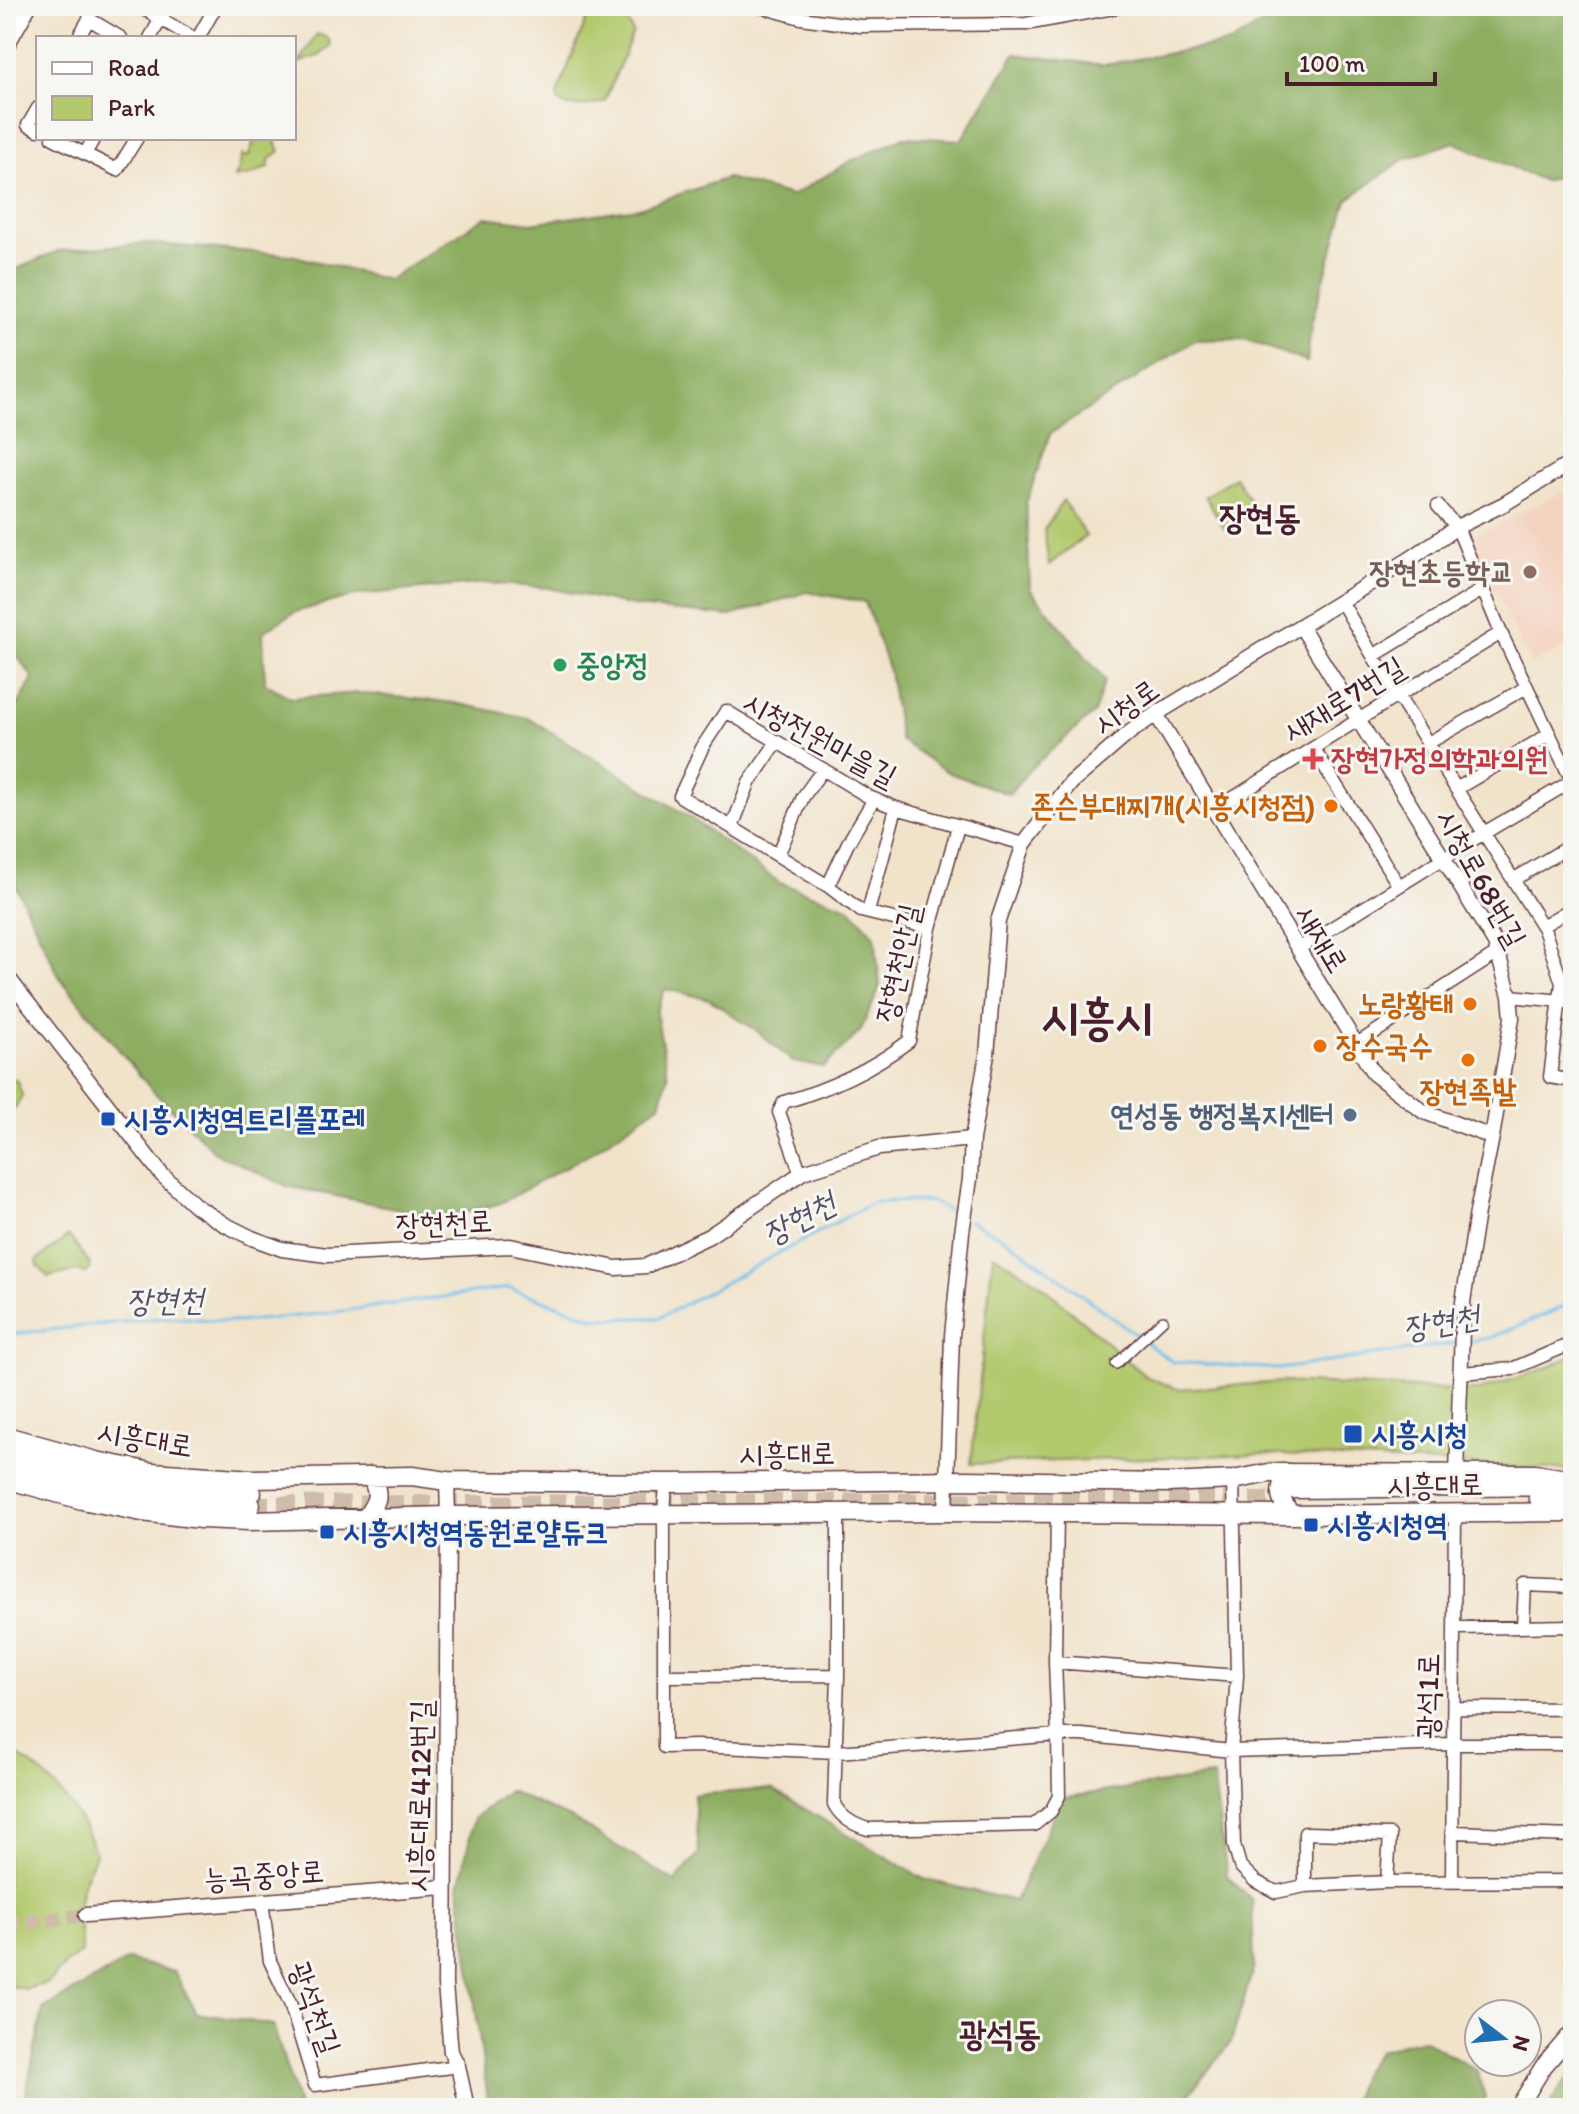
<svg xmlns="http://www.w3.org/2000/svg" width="1579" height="2114" viewBox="0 0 1579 2114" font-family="Itim,'Poor Story',sans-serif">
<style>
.built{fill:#f4d3c0}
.green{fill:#b2c96e;stroke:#7e744c;stroke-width:2}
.forest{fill:#8dad61;stroke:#6c6646;stroke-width:2}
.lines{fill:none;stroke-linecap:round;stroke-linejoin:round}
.stream{stroke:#72c0ed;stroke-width:3}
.tertiary-tunnel{stroke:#d0bcaa;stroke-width:14;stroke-dasharray:14 7;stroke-linecap:butt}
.primary-tunnel{stroke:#d0bcaa;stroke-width:18;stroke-dasharray:18 9;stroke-linecap:butt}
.pedestrian-casing{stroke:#633c43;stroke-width:12}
.minor-casing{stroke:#633c43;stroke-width:15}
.tertiary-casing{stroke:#633c43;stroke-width:17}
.secondary-casing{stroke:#633c43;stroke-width:19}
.primary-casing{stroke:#633c43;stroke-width:21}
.pedestrian{stroke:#fff;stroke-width:9}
.minor{stroke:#fff;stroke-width:12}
.tertiary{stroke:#fff;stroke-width:14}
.secondary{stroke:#fff;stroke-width:16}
.primary{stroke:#fff;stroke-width:18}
.education-dot{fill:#8d6e63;stroke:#f6f6f2;stroke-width:3}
.leisure-dot{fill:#2e9e5b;stroke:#f6f6f2;stroke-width:3}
.health-dot{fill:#e0444e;stroke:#f6f6f2;stroke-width:3}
.food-dot{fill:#e8710a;stroke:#f6f6f2;stroke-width:3}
.service-dot{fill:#5c6f8a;stroke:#f6f6f2;stroke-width:3}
.transit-dot{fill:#1a4fb4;stroke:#f6f6f2;stroke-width:3}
.labels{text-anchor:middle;stroke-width:6;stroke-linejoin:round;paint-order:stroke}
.education-label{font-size:30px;font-weight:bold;fill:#785e54;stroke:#f6f6f2;text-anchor:end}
.leisure-label{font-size:30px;font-weight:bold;fill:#27864d;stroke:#f6f6f2;text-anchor:start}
.street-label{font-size:30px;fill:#4a1f2b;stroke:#f6f6f2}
.health-label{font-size:30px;font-weight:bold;fill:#be3a42;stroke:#f6f6f2;text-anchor:start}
.food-label{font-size:30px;font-weight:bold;fill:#c56008;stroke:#f6f6f2;text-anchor:end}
.service-label{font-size:30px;font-weight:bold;fill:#4e5e75;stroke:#f6f6f2;text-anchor:end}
.transit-label{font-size:30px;font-weight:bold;fill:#164399;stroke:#f6f6f2;text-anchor:start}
.water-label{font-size:32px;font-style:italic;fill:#564f65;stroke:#f6f6f2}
.quarter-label{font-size:34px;font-weight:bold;fill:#4a1f2b;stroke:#f6f6f2}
.town-label{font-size:46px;font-weight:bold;fill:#4a1f2b;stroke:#f6f6f2}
</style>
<rect width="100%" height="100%" fill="#f6f6f2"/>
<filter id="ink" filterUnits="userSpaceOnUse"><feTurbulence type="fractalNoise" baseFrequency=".0125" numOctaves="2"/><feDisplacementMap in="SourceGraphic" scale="16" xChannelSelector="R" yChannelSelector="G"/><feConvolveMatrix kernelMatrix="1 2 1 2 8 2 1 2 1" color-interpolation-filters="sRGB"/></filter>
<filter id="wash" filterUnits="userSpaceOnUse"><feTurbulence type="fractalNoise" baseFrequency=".006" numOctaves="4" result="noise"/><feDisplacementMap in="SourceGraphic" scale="32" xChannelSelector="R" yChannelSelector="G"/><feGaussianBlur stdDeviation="1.8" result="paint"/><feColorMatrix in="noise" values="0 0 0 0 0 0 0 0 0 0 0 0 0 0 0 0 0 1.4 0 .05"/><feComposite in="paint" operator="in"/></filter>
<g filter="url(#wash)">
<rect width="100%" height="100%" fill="#f1e3ca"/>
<path class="built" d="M1573,487v156l-42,21 -62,-127z"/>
<path class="green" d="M915,6h95l1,9z
M593,12h5l31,12 4,8 -28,69c-7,4 -40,9 -46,1 -1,-2 -1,-5 -2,-7l30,-77z
M317,34l11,4 3,8 -11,9 -21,8z
M255,138h19l6,13 -11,9v7l-23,10 -5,-1 -5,2 -2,-1c8,-8 4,-14 8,-22l4,2 3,-2z
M1235,477l21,33 -31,19 -20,-33z
M1063,500l23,36 -37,29 -5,-35z
M6,1075l11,6 5,14 -7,14 -9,5z
M69,1236l20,27 1,6 -4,4 -10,-2 -28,6 -10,-11 -1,-6z
M993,1254l46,29 106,93 32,13 106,-7 195,9 68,-23 27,-13v115l-311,-16 -291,10z
M15,1754c39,23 65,58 81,100l-14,31 -4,22 4,45 -15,11 -19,20 -22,6 -20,-4v-230z"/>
<path class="forest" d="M1292,6h281v165l-29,10 -90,-39 -51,18 -56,40 -36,124 -4,38 -62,-23 -50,1 -145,94 -24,70 4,85 75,91 -11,33 -64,56 -21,25 -60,-21 -49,-33 -11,-69 -24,-69 -58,-10 -77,24 -93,-9 -88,-19 -62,-5 -131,12 -61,17 -32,20 2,51 26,15 67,-5 96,10 74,15 160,98 92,67 69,24 26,29 5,51 -20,45 -36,35 -31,-5 -36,-31 -48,-32 -44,-10 -9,24 12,63 -8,29 -70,48 -89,50 -58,15 -156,-32 -71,-33 -65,-64 -91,-111 -46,-96 -8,-27v-128l27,-49 -27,-37v-367l52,-23 86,-8 147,12 97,25 97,-63 46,6 108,-15 88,-30 64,18 60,-35 53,-24 57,3 54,-86 87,11 128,-22z
M1213,1776l14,100 25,24 2,66 -23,76 -53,66h-689l-30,-221 15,-69 35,-27 65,29 101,62 24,-29 -5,-58 77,-6 153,90 91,22 46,-103z
M128,1960l46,12 22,41 77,12 26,83h-276l20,-99z
M1423,2039l54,32 8,27 -5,10h-130l11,-34 18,-24z
M1573,2071v37h-26z"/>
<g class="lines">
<path class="stream" d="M968,1220l41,21 130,96
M6,1333l6,1 157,-17 69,5 90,-9 180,-25 87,30h64l215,-116 56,-1 31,16
M1145,1342l28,20 106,7 178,-26
M1465,1342l25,-4 73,-31 10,-7"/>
</g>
</g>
<g filter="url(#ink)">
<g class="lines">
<path class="tertiary-tunnel" d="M6,1925l80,-10"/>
<path class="primary-tunnel" d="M251,1505l1044,-5"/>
<defs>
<path id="pedestrian" d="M1116,1364l47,-44"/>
<path id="minor" d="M139,6l54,32
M758,6l43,12 59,8 166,-2 98,-18
M78,38l11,-19 32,19
M150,38l18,-32
M198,38l18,-32
M38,108l-10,17 10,5
M53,138l64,32 20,-32
M85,154l9,-16
M1438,506l19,21 44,106 72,150
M1341,601l32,55 171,273 18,54 -12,94 23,4
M1373,656l109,-66
M1428,743l99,-56
M1313,748l86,138
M1456,789l94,-55
M1214,810l144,-90 143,-87
M732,827l17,-44 28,-41
M778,855l25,-58 20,-28
M1513,880l60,-36
M828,886l20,-43 26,-44
M868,912l28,-104
M1542,926l31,-18
M930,928l-69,-17 -33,-25 -148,-90 23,-50 23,-35 143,86 27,11 128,36
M1298,949l186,-116 88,-52
M1510,996l63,6
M1355,1045l143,-92
M801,1174l-22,-62 5,-10c46,-13 88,-33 125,-61l21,-113 28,-102
M1460,1373l52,-4 61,-26
M1233,1480l4,196 -6,75 3,94 6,21 15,15 21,11 29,-6 82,-4 186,-1
M666,1483l-2,31v233l33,-1 140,6 221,-17h24l149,16 222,-7h120
M1523,1626l2,-41 48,2
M1455,1628l118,-2
M1055,1662l182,14
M838,1675l-4,129c7,14 20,21 34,25l166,-4 17,-14 8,-15 -1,-61 -3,-73 2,-150
M666,1676l172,-1v-162
M1454,1708l119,1
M1452,1832l121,4
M1452,1881l3,-368
M1305,1886v-53l85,2 -3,47
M262,1901l8,60 20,42 25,82 143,-19"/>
<path id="tertiary" d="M1301,626l194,317 15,53 2,22 -20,119 -15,75 -14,90 -6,171
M1156,714l218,360 50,38 68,25
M6,975l156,200 34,31 28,18 28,14 30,11 45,6 183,-9 106,22 30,-2 63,-30 94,-64 76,-24 93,-9
M447,1481l1,35 -3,469 6,67 7,14 9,42
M946,1512l6,-176 10,-104 8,-53 2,-40 15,-84 11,-134 26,-77 47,-61 58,-50 27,-19 254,-155 47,-32 47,-23 69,-42
M86,1915l359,-28"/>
<path id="secondary" d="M6,45l22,-39
M1518,2108l25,-41 30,-35"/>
<path id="primary" d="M6,1436l90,25 56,11 101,7 159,-3 35,5 219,2 302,-3 200,3 65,-3 36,-7 266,1 38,6
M6,1451c53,13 105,28 159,36 29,4 58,5 87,6
M6,1465c52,13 105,28 158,35 29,4 58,5 87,5
M1289,1473c-12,17 -10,26 2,42
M6,1479l76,21 60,12 59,7 48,2 199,-5 498,-4 345,3 282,-3
M1294,1489l264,-3
M1538,1497l35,1
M365,1519c12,-17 16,-23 6,-43"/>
</defs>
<use href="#pedestrian" class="pedestrian-casing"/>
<use href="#minor" class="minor-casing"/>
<use href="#tertiary" class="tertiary-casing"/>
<use href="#secondary" class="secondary-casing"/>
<use href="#primary" class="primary-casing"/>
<use href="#pedestrian" class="pedestrian"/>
<use href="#minor" class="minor"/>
<use href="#tertiary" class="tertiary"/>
<use href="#secondary" class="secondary"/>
<use href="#primary" class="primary"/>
</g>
</g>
<circle class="education-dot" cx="1530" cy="572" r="8"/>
<circle class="leisure-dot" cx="560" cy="665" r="8"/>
<path class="health-dot" d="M1309 747h8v8h8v8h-8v8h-8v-8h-8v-8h8z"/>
<g class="food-dot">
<circle cx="1331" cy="806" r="8"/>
<circle cx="1470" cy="1004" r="8"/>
<circle cx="1320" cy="1046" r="8"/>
<circle cx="1468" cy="1060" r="8"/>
</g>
<circle class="service-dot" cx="1350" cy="1115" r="8"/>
<g class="transit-dot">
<rect x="100" y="1111" width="16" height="16" rx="4"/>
<rect x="1343" y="1424" width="20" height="20" rx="4"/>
<rect x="1303" y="1517" width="16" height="16" rx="4"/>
<rect x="319" y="1524" width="16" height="16" rx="4"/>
</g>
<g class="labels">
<g class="education-label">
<text x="1514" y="582">장현초등학교</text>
</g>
<g class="leisure-label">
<text x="576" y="675">중앙정</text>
</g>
<g class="street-label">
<text transform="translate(1344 699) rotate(-31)" y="10">새재로7번길</text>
<text transform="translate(1126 707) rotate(-36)" y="10">시청로</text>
<text transform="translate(820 739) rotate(28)" y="10">시청전원마을길</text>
<text transform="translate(1481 878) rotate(61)" y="10">시청로68번길</text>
<text transform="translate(1322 939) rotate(59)" y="10">새재로</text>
<text transform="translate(898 963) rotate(-78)" y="10">장현천안길</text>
<text transform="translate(444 1223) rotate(-3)" y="10">장현천로</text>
<text transform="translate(145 1439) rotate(9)" y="10">시흥대로</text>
<text transform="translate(787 1454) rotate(-1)" y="10">시흥대로</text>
<text transform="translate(1435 1485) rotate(-1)" y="10">시흥대로</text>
<text transform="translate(1428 1696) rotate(-89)" y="10">광석1로</text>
<text transform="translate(420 1796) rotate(-89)" y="10">시흥대로412번길</text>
<text transform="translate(264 1875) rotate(-4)" y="10">능곡중앙로</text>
<text transform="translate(315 2008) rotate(70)" y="10">광석천길</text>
</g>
<g class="health-label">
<text x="1331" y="769">장현가정의학과의원</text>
</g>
<g class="food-label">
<text x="1315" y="816">존슨부대찌개(시흥시청점)</text>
<text x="1454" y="1014">노랑황태</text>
<text x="1336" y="1056" text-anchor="start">장수국수</text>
<text x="1468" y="1101" text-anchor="middle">장현족발</text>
</g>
<g class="service-label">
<text x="1334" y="1125">연성동 행정복지센터</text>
</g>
<g class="transit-label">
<text x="124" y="1129">시흥시청역트리플포레</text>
<text x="1371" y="1444">시흥시청</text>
<text x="1327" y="1535">시흥시청역</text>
<text x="343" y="1542">시흥시청역동원로얄듀크</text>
</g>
<g class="water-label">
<text transform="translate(799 1218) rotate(-28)" y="11">장현천</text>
<text transform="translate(165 1300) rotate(-1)" y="11">장현천</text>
<text transform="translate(1441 1322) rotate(-10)" y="11">장현천</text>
</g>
<g class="quarter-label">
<text x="1260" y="529">장현동</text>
<text x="1000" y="2045">광석동</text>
</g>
<g class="town-label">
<text x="1097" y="1033">시흥시</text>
</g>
</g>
<rect width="1579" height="2114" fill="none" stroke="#f6f6f2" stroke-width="32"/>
<rect x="36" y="36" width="260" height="104" fill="#f6f6f2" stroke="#b1a0a2" stroke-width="2"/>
<rect x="52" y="62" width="40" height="12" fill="#ffffff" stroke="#b1a0a2" stroke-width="2"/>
<text x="108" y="76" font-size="24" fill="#4a1f2b">Road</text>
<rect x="52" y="96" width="40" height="24" fill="#b2c96e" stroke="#b1a0a2" stroke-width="2"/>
<text x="108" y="116" font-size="24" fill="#4a1f2b">Park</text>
<g transform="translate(1503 2038) rotate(106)"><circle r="38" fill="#f6f6f2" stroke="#b1a0a2" stroke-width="2"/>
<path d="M0-6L14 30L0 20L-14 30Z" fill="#1f6fb2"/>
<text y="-12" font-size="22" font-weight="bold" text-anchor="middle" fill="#4a1f2b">N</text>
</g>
<path d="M1287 72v12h148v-12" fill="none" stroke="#4a1f2b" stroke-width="4"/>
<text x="1299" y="72" font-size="24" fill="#4a1f2b" stroke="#f6f6f2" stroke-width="6" paint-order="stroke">100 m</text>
</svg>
